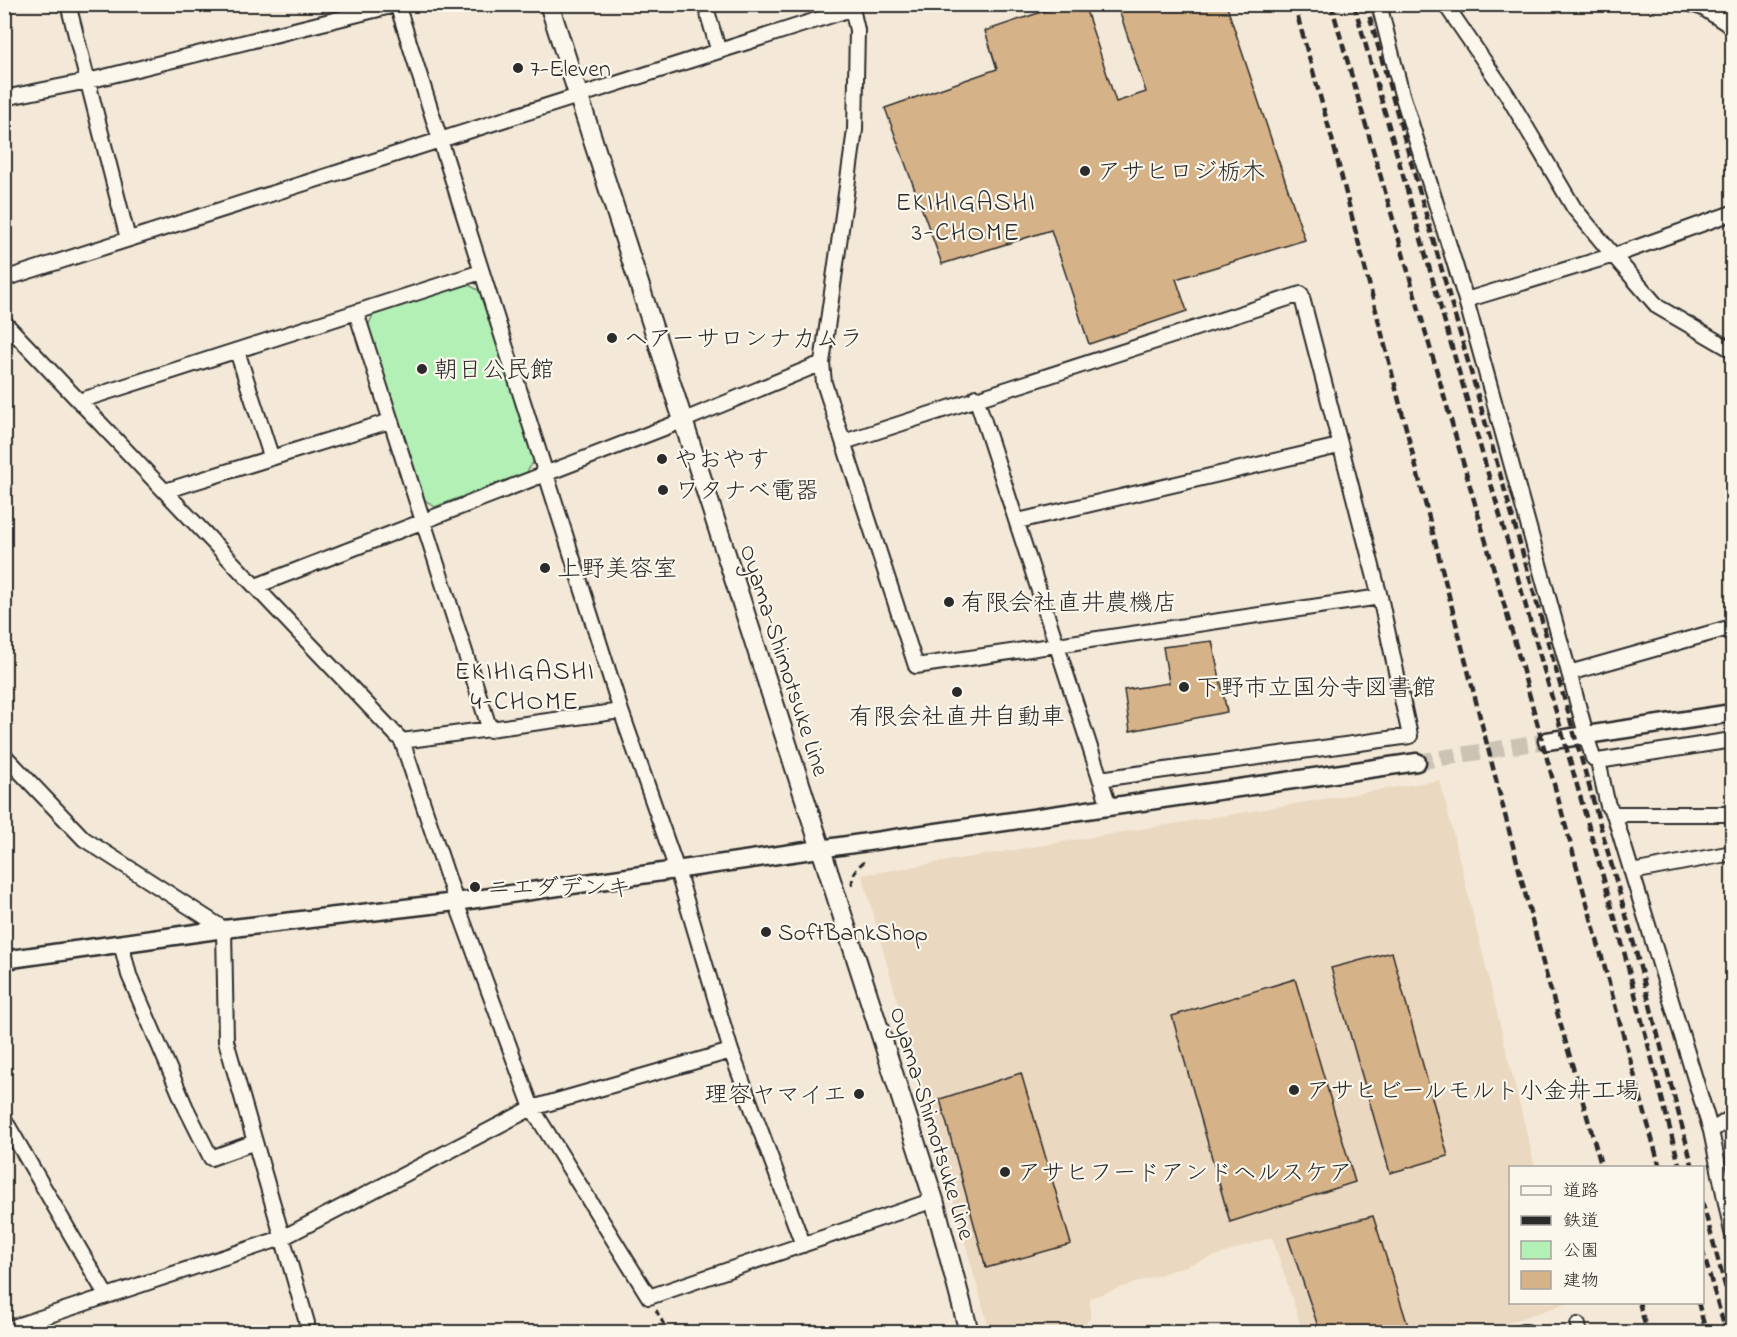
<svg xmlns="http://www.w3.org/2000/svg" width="1737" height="1337" viewBox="0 0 1737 1337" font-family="'Indie Flower','Klee One',sans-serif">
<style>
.built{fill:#ebd8c0}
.green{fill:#b2f0b6;stroke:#6e8e70;stroke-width:1.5}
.building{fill:#d6b288;stroke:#2b2b2b;stroke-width:1.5}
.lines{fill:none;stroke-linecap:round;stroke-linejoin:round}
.tertiary-tunnel{stroke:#ccc3b5;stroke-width:16;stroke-dasharray:16 8;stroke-linecap:butt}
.minor-casing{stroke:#2b2b2b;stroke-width:18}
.tertiary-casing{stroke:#2b2b2b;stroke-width:21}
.secondary-casing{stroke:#2b2b2b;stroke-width:22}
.path{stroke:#2b2b2b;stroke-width:3;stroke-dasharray:6 4.5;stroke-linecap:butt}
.minor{stroke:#fbf7ec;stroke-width:14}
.tertiary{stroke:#fbf7ec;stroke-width:16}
.secondary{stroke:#fbf7ec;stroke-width:18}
.rail{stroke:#2b2b2b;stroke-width:4.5;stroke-dasharray:9 4.5;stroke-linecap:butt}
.poi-dot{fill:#2b2b2b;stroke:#fbf7ec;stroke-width:2}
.labels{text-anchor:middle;stroke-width:4.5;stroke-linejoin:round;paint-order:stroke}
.poi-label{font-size:24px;fill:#2b2b2b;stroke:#fbf7ec;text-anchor:start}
.street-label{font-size:24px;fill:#2b2b2b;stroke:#fbf7ec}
.neighbourhood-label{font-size:26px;letter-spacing:1.5px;fill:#2b2b2b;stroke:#fbf7ec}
</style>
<rect width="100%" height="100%" fill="#f4e9d8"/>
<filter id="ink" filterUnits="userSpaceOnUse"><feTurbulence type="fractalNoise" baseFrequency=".0167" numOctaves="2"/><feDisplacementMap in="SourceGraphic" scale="12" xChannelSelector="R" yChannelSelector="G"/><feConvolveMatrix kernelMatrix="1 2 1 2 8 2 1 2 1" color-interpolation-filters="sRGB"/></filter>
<g filter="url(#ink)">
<path class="built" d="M1440,780l95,387 -25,1v134l58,1 -89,29h-176l-31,-95 -182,61v21l-15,13h-85l-128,-457z"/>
<path class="green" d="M467,284l13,7 54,170 -7,11 -92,35 -10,-7 -57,-174 5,-11z"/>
<path class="building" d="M1065,4h19l32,98 30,-10 -29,-88h109l79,236 -129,39 11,32 -98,33 -38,-114 -109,34 -57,-156 112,-39 -12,-38z
M1212,641l15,71 -97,19 -6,-41 45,-7 -6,-36z
M1392,952l56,204 -58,17 -59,-205z
M1295,979l60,203 -125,40 -58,-206z
M1021,1073l50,171 -85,24 -46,-169z
M1373,1216l37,116h-90l-32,-94z"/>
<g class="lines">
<path class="tertiary-tunnel" d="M1417,762l130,-21"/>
<defs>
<path id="minor" d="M68,4l60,235
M397,4l224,707 56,159 54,181 72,194
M705,4l13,45
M851,4l6,26 -2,100 -33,233 2,20 92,283 464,-69
M1379,4l22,87 65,209 120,434 7,24 5,3 10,45 6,8
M1445,4l61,89 68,115 39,47 45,52 74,43
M1691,4l12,4 29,19
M4,98l84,-17 311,-77
M4,279l847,-270
M1466,300l158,-48 108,-39
M356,312l134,418
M4,322l398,419 54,161 76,206 117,189 285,-97
M237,351l34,105
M976,397l133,409
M79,401l402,-129
M844,442l457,-148 79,303 30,139 -310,43
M165,491l225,-70
M1018,521l321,-75
M256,586l426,-165 140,-58
M1569,673l163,-46
M402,741l219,-30
M4,755l80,84 140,90 2,112 81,282 -3,9
M1598,761l134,-21
M1632,872l100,-19
M121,943l8,32 57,133 25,50 44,-16
M1732,1117l-21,14 21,101
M4,1119l102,176
M1711,1131l-97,-317h117l1,5
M1578,1325l1,7
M4,1330l278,-92 250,-130 199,-57
M1522,1332h5"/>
<path id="tertiary" d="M1547,741l185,-28
M4,960l220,-31 232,-27 961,-140"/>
<path id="secondary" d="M549,4l385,1196 35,132"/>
</defs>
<use href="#minor" class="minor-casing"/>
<use href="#tertiary" class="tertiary-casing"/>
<use href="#secondary" class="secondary-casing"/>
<path class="path" d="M852,885c0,-11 6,-21 16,-25
M656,1310l12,22"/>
<use href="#minor" class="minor"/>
<use href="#tertiary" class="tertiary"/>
<use href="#secondary" class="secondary"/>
<path class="rail" d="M1294,4l38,135 212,828 58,201
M1331,4l183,635 146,529
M1354,4l266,932 60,232
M1366,4l265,929 62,235
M1702,1201l30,110
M1702,1249l24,83
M1639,1302l8,30
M1698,1302l8,30"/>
</g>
</g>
<g class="poi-dot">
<circle cx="518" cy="68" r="6"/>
<circle cx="1085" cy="171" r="6"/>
<circle cx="612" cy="338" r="6"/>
<circle cx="422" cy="369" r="6"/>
<circle cx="662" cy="459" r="6"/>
<circle cx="663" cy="490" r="6"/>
<circle cx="545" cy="568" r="6"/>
<circle cx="949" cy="602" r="6"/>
<circle cx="1184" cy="687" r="6"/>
<circle cx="957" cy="692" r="6"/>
<circle cx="475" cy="887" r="6"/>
<circle cx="766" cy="932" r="6"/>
<circle cx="1294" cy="1090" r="6"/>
<circle cx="859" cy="1094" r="6"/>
<circle cx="1005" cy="1172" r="6"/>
</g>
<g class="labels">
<g class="poi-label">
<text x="530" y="76">7-Eleven</text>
<text x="1097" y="179">アサヒロジ栃木</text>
<text x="624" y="346">ヘアーサロンナカムラ</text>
<text x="434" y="377">朝日公民館</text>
<text x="674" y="467">やおやす</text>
<text x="675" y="498">ワタナベ電器</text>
<text x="557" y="576">上野美容室</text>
<text x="961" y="610">有限会社直井農機店</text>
<text x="1196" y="695">下野市立国分寺図書館</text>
<text x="957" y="724" text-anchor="middle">有限会社直井自動車</text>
<text x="487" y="895">ニエダデンキ</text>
<text x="778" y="940">SoftBankShop</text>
<text x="1306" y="1098">アサヒビールモルト小金井工場</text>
<text x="847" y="1102" text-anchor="end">理容ヤマイエ</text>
<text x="1017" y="1180">アサヒフードアンドヘルスケア</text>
</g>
<g class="street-label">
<text transform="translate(785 660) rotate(72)" y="8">Oyama-Shimotsuke Line</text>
<text transform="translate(933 1123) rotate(73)" y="8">Oyama-Shimotsuke Line</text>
</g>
<g class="neighbourhood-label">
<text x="966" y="210">EKIHIGASHI<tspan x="966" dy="30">3-CHOME</tspan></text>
<text x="525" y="679">EKIHIGASHI<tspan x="525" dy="30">4-CHOME</tspan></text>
</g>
</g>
<rect width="1737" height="1337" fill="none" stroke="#fbf7ec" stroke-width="24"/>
<rect x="12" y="12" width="1713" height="1313" fill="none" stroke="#2b2b2b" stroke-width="2" filter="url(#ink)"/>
<rect x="1509" y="1166" width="195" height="138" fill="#fbf7ec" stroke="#a8a59f" stroke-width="1.5"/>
<rect x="1521" y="1186" width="30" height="9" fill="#fbf7ec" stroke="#a8a59f" stroke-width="1.5"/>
<text x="1563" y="1196" font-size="18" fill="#2b2b2b">道路</text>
<rect x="1521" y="1216" width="30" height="9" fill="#2b2b2b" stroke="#a8a59f" stroke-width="1.5"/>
<text x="1563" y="1226" font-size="18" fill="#2b2b2b">鉄道</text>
<rect x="1521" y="1241" width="30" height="18" fill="#b2f0b6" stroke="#a8a59f" stroke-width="1.5"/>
<text x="1563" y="1256" font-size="18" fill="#2b2b2b">公園</text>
<rect x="1521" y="1271" width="30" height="18" fill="#d6b288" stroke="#a8a59f" stroke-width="1.5"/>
<text x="1563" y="1286" font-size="18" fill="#2b2b2b">建物</text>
</svg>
